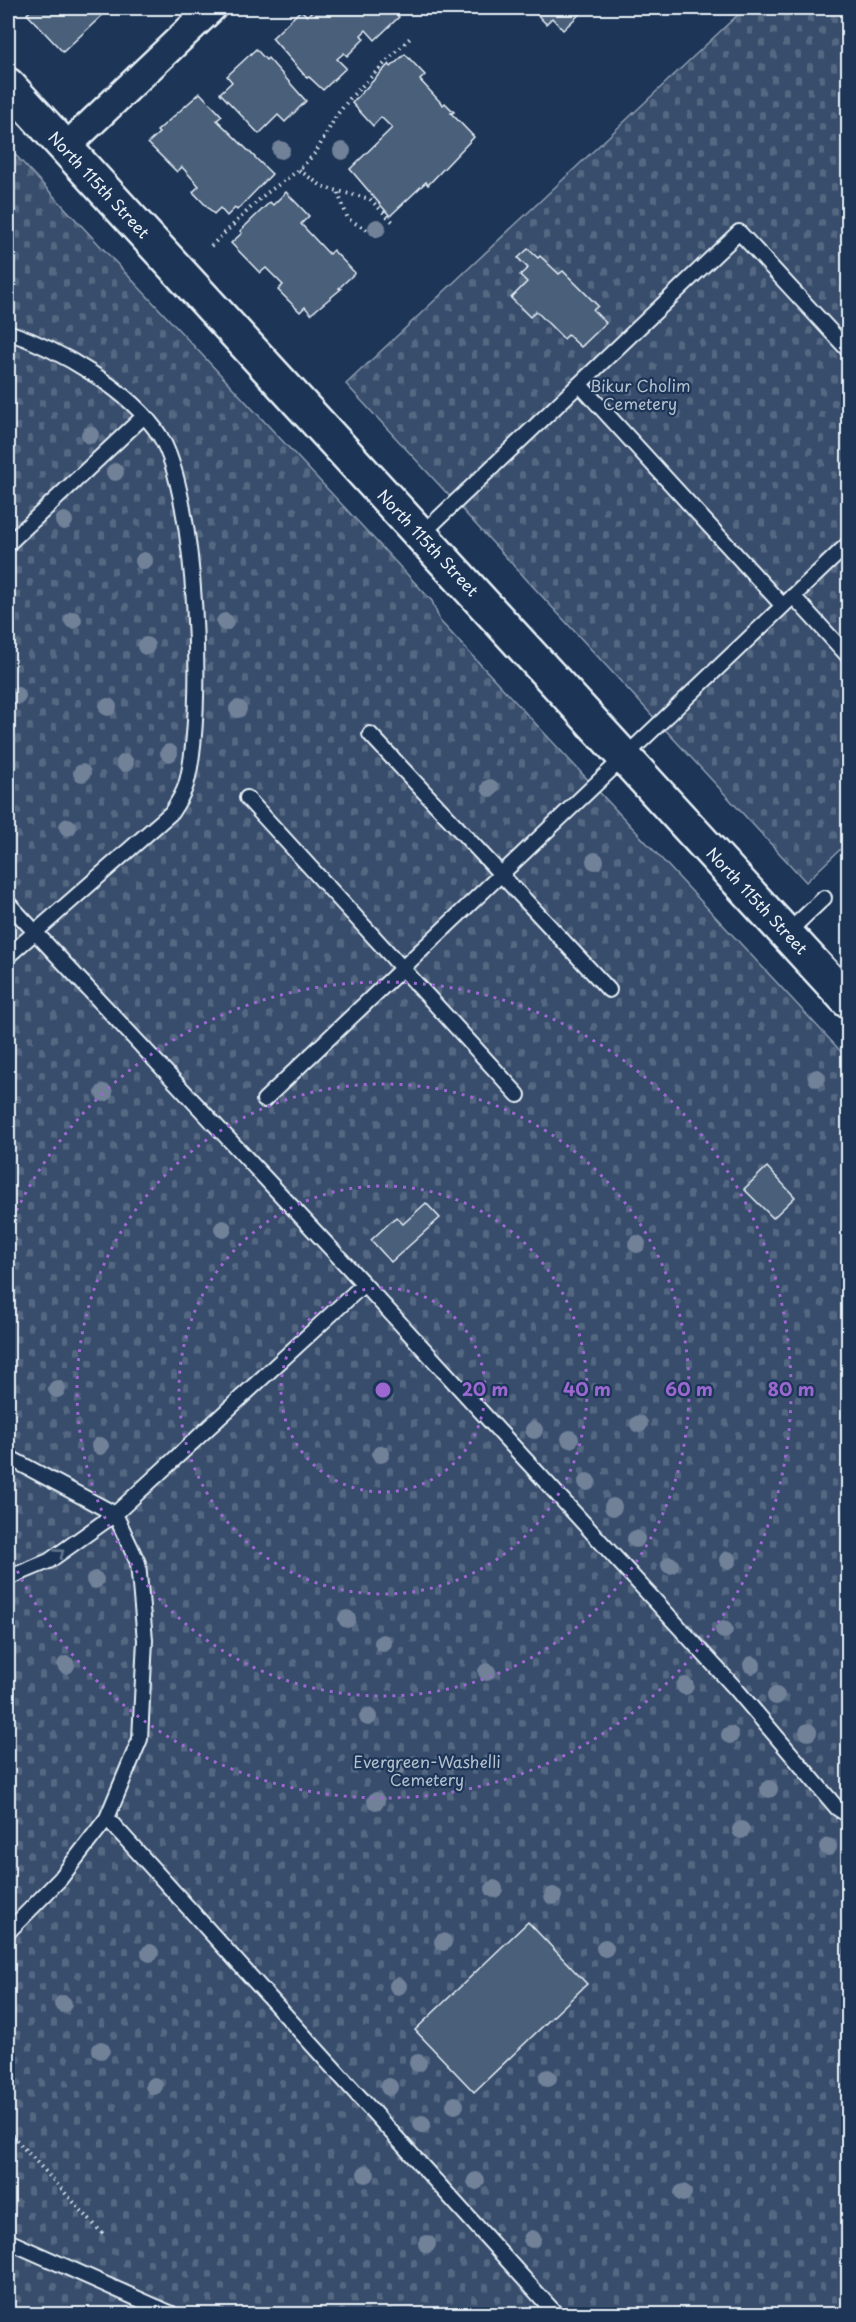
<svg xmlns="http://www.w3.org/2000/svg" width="856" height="2322" viewBox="0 0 856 2322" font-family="'Playpen Sans',sans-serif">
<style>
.cemetery{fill:url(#cemetery-stones);stroke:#909fb2;stroke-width:1.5}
.building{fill:#495e7a;stroke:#e8f1f8;stroke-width:1.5}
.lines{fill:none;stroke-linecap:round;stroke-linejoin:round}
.lane-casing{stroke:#e8f1f8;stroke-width:18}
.street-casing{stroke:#e8f1f8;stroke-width:32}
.secondary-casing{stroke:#e8f1f8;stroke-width:38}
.path{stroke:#e8f1f8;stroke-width:4;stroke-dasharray:1.5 4.5;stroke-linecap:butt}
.lane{stroke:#1d3557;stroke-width:14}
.street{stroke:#1d3557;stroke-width:27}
.secondary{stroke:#1d3557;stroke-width:33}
.tree{fill:#708198}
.oneway{stroke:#64778f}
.ring{fill:none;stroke:#9c67d0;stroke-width:3;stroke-dasharray:3 6}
.labels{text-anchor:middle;stroke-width:4.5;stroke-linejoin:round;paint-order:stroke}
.street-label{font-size:16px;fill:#e8f1f8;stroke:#1d3557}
.park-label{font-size:16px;fill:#b3c0ce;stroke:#1d3557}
.centre{fill:#9c67d0;stroke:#1d3557;stroke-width:3}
.ring-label{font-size:18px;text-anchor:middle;font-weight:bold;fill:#9c67d0;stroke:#1d3557;stroke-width:4.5;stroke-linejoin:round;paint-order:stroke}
</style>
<defs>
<pattern id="cemetery-stones" width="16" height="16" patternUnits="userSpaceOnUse" patternTransform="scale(1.5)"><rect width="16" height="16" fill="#374d6c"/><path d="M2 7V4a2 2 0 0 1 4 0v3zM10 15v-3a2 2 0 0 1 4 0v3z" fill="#546782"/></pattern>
</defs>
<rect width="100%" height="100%" fill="#1d3557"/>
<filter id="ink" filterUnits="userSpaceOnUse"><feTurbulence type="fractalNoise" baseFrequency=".0167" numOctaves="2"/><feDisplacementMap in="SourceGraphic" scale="12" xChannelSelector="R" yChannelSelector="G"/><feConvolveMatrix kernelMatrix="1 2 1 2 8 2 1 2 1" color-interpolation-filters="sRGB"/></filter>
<g filter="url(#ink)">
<path class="cemetery" d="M745,8h103v834l-42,40 -460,-498z
M8,147l424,454 8,20 408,438v1255h-840z"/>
<path class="building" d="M33,8h77l-47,44 -36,-38z
M315,8h75l9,9 -24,23 -9,-10 -5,5 3,4 -17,17 -3,-3 -7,6 9,9 -23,22 -14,-13 -2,1 -35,-40 29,-28 6,6z
M531,8h55l-23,22 -11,-12 -6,6z
M256,49l10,11 2,-2 38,43 -21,21 -7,-7 -19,19 -39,-41 12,-11 -5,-6z
M405,54l20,21 -5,5 23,25 2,-2 9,9 -3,1 23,24 -46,48 -2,-3 -36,34 -40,-47 42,-41 -11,-11 -8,9 -21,-23 37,-39 2,3z
M200,93l22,23 -5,4 55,54 -35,36 -2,-2 -8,8 -7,-8 -6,6 -21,-22 6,-6 -17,-19 -5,5 -29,-29 11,-10 -2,-2z
M286,192l23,24 -8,8 28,30 4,-4 22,23 -16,15 2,1 -30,25 -6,-7 -5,5 -22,-22 5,-5 -17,-17 -6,5 -29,-30 11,-10 -2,-2 30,-29 3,3z
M528,249l10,9 2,-2 19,18 4,-3 35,35 -5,4 13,13 -25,24 -13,-12 -4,4 -28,-28 -6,6 -19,-19 16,-16 -7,-7 8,-7 -10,-10z
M767,1167l28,30 -22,21 -29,-29z
M426,1203l14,15 -49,44 -20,-22 25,-23 7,7z
M528,1922l59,62 -113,108 -59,-62z"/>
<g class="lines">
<defs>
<path id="lane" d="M8,332c50,17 123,58 152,104 37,60 46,280 26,349 -3,10 -9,19 -15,28l-163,143
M581,386l202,220
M421,535l318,-303 109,118
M8,544l136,-128
M793,596l55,60
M370,734l239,256
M247,798l271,297
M8,903l356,381
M787,933l37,-35
M264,1100l584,-556
M8,1457l107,57 -66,47 -41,17
M107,1818l33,-79 5,-99 -7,-77 -23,-49 249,-230 372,405 101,119 11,7
M8,1932l52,-53 47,-61 449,496
M8,2241l164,73"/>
<path id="street" d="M65,148l147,-140"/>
<path id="secondary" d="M8,85l840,916"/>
</defs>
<use href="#lane" class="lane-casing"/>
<use href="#street" class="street-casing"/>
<use href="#secondary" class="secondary-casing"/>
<path class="path" d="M299,170l24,17 47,12 23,23
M338,193l10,26 28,16 6,-2
M211,246l53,-51 35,-25 17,-18 20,-36 15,-19 61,-61
M8,2131l95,103"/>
<use href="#lane" class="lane"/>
<use href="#street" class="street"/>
<use href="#secondary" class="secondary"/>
</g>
<g class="tree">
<circle cx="281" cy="150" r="9"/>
<circle cx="342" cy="151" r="9"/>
<circle cx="377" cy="228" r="9"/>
<circle cx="90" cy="435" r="9"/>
<circle cx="115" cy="472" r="9"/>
<circle cx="64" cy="521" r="9"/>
<circle cx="144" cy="561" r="9"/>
<circle cx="73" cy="620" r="9"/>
<circle cx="225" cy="622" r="9"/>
<circle cx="146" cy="646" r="9"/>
<circle cx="17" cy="696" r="9"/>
<circle cx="108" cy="707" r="9"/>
<circle cx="238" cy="709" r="9"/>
<circle cx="169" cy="753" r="9"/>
<circle cx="125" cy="763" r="9"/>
<circle cx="82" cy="773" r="9"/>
<circle cx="490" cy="788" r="9"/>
<circle cx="68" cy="827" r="9"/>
<circle cx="595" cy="861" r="9"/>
<circle cx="817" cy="1078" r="9"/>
<circle cx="104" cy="1093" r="9"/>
<circle cx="223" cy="1229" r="9"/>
<circle cx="637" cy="1244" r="9"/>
<circle cx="57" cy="1389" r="9"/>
<circle cx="639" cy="1424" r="9"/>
<circle cx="534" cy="1430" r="9"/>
<circle cx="570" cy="1439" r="9"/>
<circle cx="100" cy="1446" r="9"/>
<circle cx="381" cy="1454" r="9"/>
<circle cx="587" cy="1482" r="9"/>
<circle cx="613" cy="1507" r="9"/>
<circle cx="636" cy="1539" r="9"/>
<circle cx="728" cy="1560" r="9"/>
<circle cx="670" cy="1565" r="9"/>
<circle cx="95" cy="1580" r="9"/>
<circle cx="347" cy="1619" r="9"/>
<circle cx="724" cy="1630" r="9"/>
<circle cx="383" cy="1643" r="9"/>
<circle cx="66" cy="1665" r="9"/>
<circle cx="752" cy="1665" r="9"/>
<circle cx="487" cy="1672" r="9"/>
<circle cx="685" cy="1686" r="9"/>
<circle cx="776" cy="1696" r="9"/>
<circle cx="368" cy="1717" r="9"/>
<circle cx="808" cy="1732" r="9"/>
<circle cx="730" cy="1735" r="9"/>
<circle cx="397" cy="1767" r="9"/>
<circle cx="769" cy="1789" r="9"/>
<circle cx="376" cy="1801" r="9"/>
<circle cx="741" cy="1830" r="9"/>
<circle cx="828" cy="1847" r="9"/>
<circle cx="494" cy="1889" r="9"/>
<circle cx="553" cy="1896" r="9"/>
<circle cx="443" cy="1942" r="9"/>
<circle cx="605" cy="1948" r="9"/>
<circle cx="150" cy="1953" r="9"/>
<circle cx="398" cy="1986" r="9"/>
<circle cx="63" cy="2004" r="9"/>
<circle cx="101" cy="2050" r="9"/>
<circle cx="418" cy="2063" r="9"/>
<circle cx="548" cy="2078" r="9"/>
<circle cx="154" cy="2086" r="9"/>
<circle cx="389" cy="2087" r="9"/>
<circle cx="455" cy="2105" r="9"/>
<circle cx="422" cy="2124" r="9"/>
<circle cx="366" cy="2174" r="9"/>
<circle cx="476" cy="2181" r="9"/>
<circle cx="683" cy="2193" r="9"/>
<circle cx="532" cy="2239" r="9"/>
<circle cx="427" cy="2244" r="9"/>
</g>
<defs><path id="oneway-chevron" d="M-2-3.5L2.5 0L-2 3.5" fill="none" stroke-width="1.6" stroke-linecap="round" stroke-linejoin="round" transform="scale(1.5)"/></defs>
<use class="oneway" href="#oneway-chevron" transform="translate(60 1553) rotate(-36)"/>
</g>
<g class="ring">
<circle cx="383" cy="1390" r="102"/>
<circle cx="383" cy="1390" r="204"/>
<circle cx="383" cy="1390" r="306"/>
<path d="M9 1227A408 408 0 1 1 9 1553"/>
</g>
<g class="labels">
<g class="street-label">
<text transform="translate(99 185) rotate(47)" y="6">North 115th Street</text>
<text transform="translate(428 543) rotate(47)" y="6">North 115th Street</text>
<text transform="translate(757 901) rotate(47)" y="6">North 115th Street</text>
</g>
<g class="park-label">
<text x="640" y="392">Bikur Cholim<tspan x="640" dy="18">Cemetery</tspan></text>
<text x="427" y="1768">Evergreen-Washelli<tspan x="427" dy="18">Cemetery</tspan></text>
</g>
</g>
<circle cx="383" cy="1390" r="9" class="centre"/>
<g class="ring-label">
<text x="485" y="1396">20 m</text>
<text x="587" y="1396">40 m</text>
<text x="689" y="1396">60 m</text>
<text x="791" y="1396">80 m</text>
</g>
<rect width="856" height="2322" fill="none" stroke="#1d3557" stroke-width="30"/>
<rect x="15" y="15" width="826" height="2292" fill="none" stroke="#e8f1f8" stroke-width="2" filter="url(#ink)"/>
</svg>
